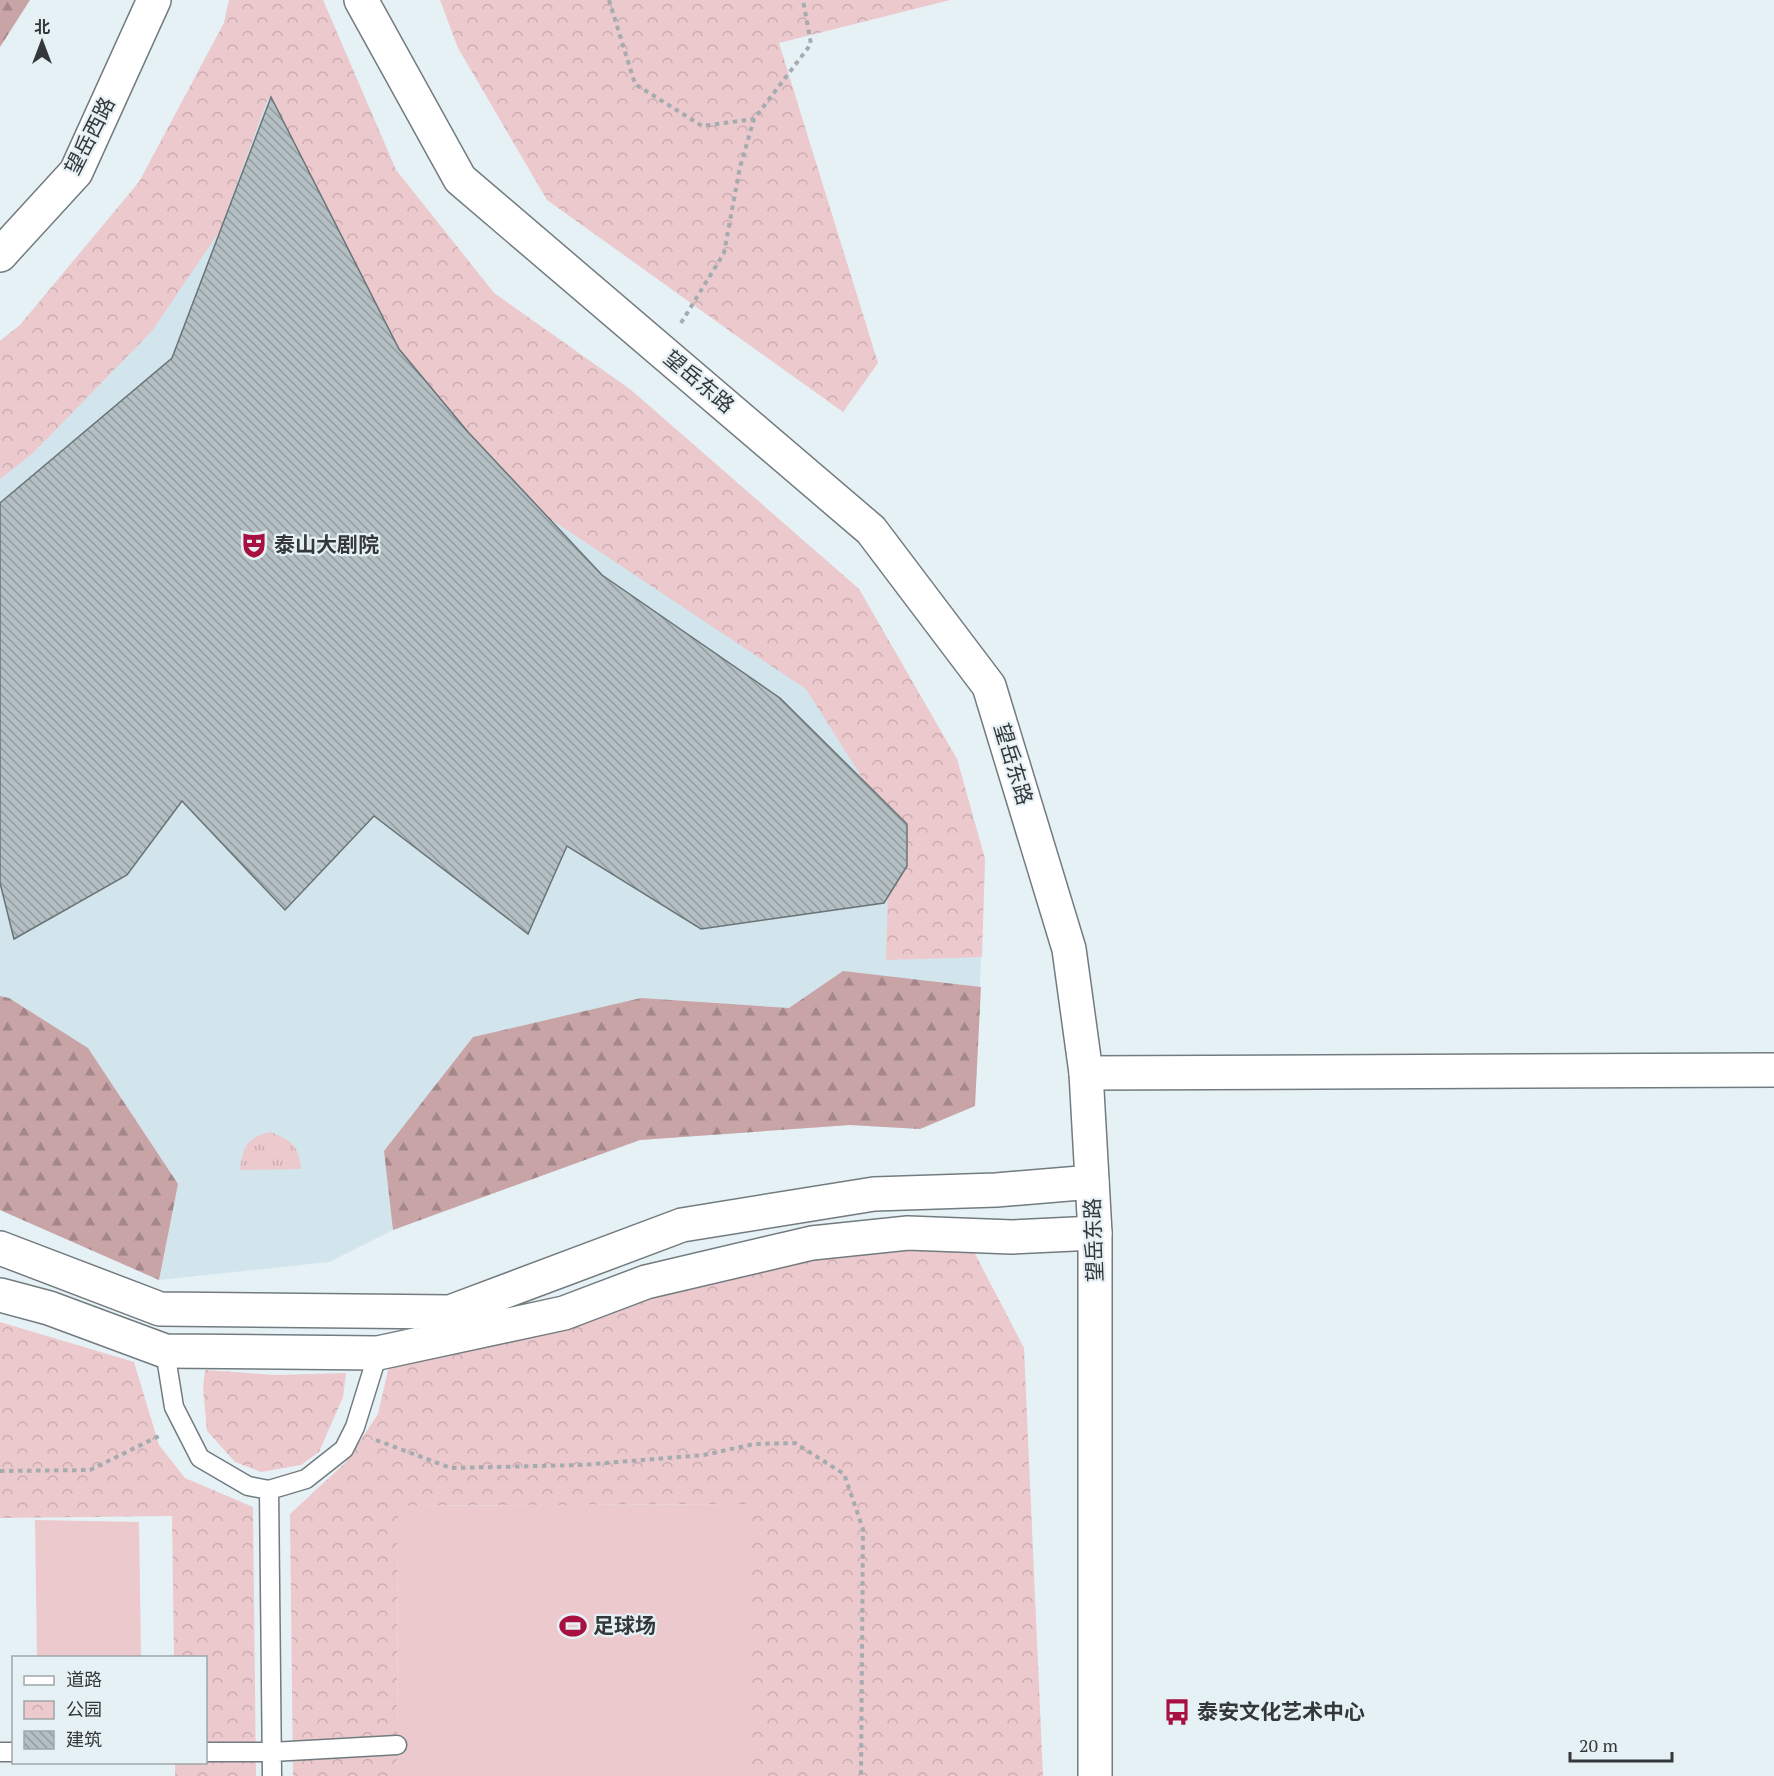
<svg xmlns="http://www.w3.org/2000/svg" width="1774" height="1776" viewBox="0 0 1774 1776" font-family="'PT Serif','Noto Sans SC',serif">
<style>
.built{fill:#d3e5ec}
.grass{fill:url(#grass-tufts)}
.forest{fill:url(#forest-firs)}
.park{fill:url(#park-crowns)}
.pitch{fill:#ecc9cd}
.building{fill:url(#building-back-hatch);stroke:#6a7477;stroke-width:1.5}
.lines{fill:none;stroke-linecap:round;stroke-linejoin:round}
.service-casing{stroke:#727b7f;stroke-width:21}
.minor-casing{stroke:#727b7f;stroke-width:36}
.tertiary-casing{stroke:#727b7f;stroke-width:36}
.secondary-casing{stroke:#727b7f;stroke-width:36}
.path{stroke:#a4acb0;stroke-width:4;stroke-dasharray:4.5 4.5;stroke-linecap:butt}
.service{stroke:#fff;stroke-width:18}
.minor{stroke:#fff;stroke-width:33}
.tertiary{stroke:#fff;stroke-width:33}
.secondary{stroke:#fff;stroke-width:33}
.labels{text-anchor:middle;stroke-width:4.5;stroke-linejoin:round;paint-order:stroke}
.street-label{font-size:21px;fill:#34383a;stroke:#e6f1f5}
.poi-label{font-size:21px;font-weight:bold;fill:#34383a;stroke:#e6f1f5;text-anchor:start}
</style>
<defs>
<pattern id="grass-tufts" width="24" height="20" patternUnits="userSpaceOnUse" patternTransform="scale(1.5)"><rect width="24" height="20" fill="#ecc9cd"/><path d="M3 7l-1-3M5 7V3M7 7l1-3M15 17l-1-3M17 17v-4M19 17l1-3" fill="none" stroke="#cbadb1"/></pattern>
<pattern id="forest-firs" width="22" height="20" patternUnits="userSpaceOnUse" patternTransform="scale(1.5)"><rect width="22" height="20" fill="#c9a4a7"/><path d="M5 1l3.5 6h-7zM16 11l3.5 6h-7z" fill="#a48789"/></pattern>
<pattern id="park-crowns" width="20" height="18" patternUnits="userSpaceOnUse" patternTransform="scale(1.5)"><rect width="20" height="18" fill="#ecc9cd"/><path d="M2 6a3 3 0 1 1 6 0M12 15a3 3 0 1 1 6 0" fill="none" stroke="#cbadb1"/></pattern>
<pattern id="building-back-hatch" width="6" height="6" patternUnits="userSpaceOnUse" patternTransform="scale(1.5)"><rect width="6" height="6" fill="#b4bfc3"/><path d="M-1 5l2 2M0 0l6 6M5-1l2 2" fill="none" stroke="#939c9f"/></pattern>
</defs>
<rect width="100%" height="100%" fill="#e6f1f5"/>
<path class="built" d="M229,0h94l73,170 98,123 137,97 228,199 98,170 28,100 -10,247 -55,23 -70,-4 -210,15 -247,90 -64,32 -170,18 -159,-70v-869l20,-16 119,-143 85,-159z"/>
<path class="grass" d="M270,1132c22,9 28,12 31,37l-61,1c3,-24 6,-32 30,-38z"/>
<path class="forest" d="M0,0h30l-30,47z
M843,971l138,16 -6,119 -55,23 -70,-4 -210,15 -247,90 -9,-79 89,-114 168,-39 148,10z
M0,996l9,2 79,50 90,136 -19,96 -159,-70z"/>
<path class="park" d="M229,0h94l73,170 98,123 137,97 228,199 98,170 28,100 -3,98 -96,3 4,-138 -84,-133 -260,-173 -134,-143 -89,-149 -55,-126 -49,134 -67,99 -119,122 -33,26v-138l20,-16 119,-143 85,-159z
M440,0h510l-171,43 99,320 -35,49 -296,-212 -89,-152z
M871,1246l101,2 52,100 19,428h-295l-1,-272 -349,2 -1,270h-104l-3,-262 56,-52 32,-48 11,-48 241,-82z
M0,1322l134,40 25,83 26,33 68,29 3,269h-81v-13l31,-1v-104l-32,-1 -2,-141 -172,2z
M205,1370l71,5 70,-2 -3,24 -24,55 -18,13 -40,7 -26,-10 -28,-31 -4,-43z"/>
<path class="pitch" d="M748,1504v272h-351l1,-270z
M35,1520l104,2 2,135h-104z"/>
<path class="building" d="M271,97l128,252 69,83 134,143 178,123 127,126v42l-23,37 -183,26 -134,-83 -39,88 -154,-118 -89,94 -103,-109 -55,74 -113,64 -14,-56v-380l172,-145z"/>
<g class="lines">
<defs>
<path id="service" d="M165,1351l9,56 26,51 48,28 21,4 37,-11 38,-30 11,-22 23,-74
M269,1490l3,286
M0,1752h14
M206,1752h66l125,-7"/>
<path id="minor" d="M1086,1073l688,-3"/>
<path id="tertiary" d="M0,1248l160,61 290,3 232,-87 192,-31 122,-4 96,-8
M0,1295l49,13 116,43 213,2 186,-40 82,-31 166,-39 96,-10 104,4 83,-4"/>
<path id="secondary" d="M361,0l99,179 411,351 118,156 80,263 17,124 9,160v543
M0,255l76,-83 78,-172"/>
</defs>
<use href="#service" class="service-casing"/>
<use href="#minor" class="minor-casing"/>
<use href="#tertiary" class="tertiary-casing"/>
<use href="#secondary" class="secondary-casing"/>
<path class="path" d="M609,0l26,84 67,42 52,-7
M681,323l43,-70 16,-86 14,-48 57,-75 -8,-44
M376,1440l75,28 130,-3 123,-10 50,-11 41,-1 49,31 19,55 -2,247
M0,1471l90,-1 71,-35"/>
<use href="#service" class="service"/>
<use href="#minor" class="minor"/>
<use href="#tertiary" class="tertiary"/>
<use href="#secondary" class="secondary"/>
</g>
<defs>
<symbol id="theatre-bare" viewBox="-9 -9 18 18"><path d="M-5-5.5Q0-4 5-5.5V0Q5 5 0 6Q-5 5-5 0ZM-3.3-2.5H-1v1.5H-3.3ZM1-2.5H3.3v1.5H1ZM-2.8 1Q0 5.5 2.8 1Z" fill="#a71040" stroke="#e6f1f5" stroke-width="2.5" paint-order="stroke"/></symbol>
<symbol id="stadium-bare" viewBox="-9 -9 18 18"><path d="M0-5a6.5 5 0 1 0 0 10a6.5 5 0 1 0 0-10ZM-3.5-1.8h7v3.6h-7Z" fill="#a71040" stroke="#e6f1f5" stroke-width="2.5" paint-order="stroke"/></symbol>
<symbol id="bus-bare" viewBox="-9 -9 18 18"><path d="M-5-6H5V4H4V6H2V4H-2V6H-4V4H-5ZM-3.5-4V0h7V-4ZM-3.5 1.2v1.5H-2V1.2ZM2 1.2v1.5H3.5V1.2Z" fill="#a71040" stroke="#e6f1f5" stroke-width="2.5" paint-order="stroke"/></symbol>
</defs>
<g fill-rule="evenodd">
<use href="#theatre-bare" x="235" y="526" width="38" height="38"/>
<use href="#stadium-bare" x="554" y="1607" width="38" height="38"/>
<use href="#bus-bare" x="1158" y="1693" width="38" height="38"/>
</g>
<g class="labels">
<g class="street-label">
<text transform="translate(90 136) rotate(-63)" y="7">望岳西路</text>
<text transform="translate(699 382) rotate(40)" y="7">望岳东路</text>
<text transform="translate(1013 764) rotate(73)" y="7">望岳东路</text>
<text transform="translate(1094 1240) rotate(-92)" y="7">望岳东路</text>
</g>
<g class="poi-label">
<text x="274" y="552">泰山大剧院</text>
<text x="593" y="1633">足球场</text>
<text x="1197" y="1719">泰安文化艺术中心</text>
</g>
</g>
<rect x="12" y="1656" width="195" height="108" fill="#e6f1f5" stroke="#9fa7aa" stroke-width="1.5"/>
<rect x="24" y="1676" width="30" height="9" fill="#ffffff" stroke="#9fa7aa" stroke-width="1.5"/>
<text x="66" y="1686" font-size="18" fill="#34383a">道路</text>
<rect x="24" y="1701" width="30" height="18" fill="url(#park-crowns)" stroke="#9fa7aa" stroke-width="1.5"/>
<text x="66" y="1716" font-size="18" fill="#34383a">公园</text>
<rect x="24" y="1731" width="30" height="18" fill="url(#building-back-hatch)" stroke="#9fa7aa" stroke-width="1.5"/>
<text x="66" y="1746" font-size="18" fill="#34383a">建筑</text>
<g transform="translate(42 42)" stroke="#e6f1f5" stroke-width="4.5" paint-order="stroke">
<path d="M0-4.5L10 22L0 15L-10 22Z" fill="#34383a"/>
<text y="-9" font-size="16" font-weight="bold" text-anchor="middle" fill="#34383a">北</text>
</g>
<path d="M1570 1752v9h102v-9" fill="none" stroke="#34383a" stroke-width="3"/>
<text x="1579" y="1752" font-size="18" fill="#34383a" stroke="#e6f1f5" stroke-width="4.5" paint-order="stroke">20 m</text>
</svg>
